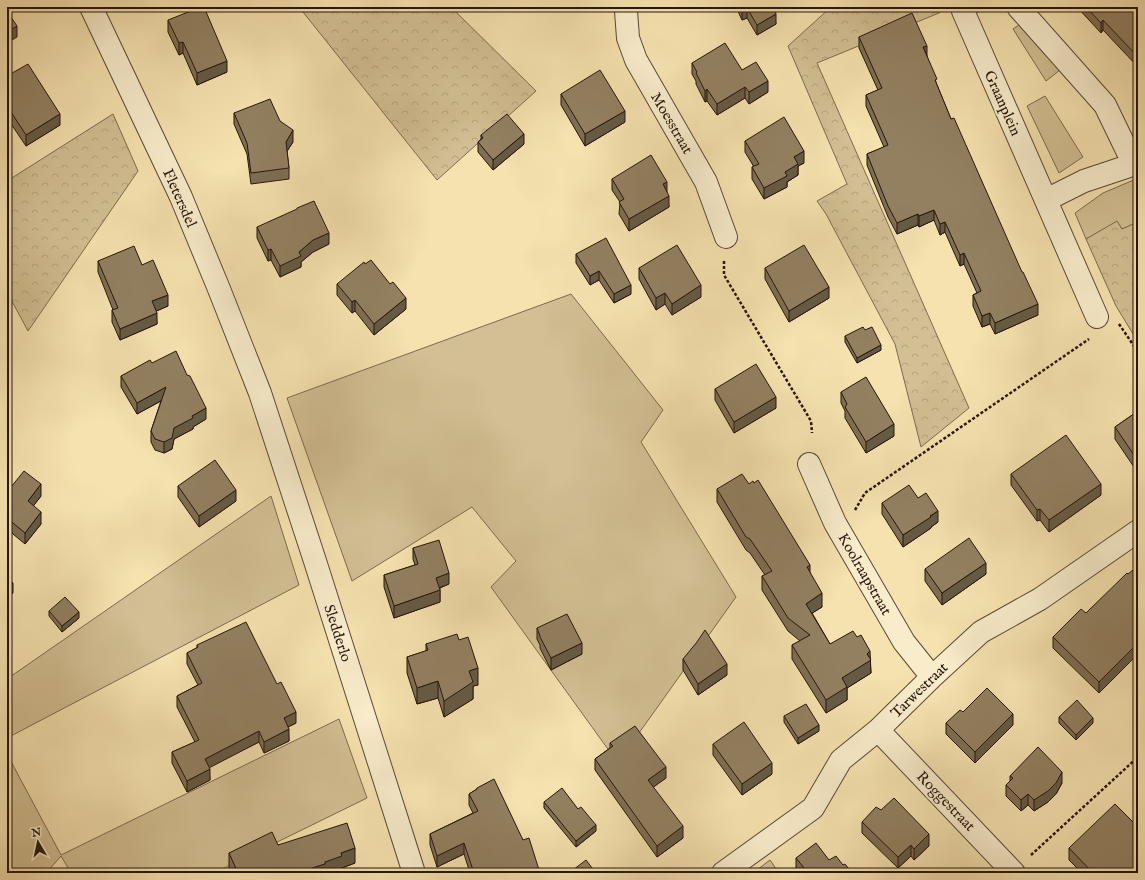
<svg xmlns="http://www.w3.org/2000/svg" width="1145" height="880" viewBox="0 0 1145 880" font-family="'IM FELL English',serif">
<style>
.grass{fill:#d2bf93;stroke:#7c6a50}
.forest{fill:url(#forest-crowns);stroke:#7c6a50}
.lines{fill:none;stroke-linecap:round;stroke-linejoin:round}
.minor-casing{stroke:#5a4835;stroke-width:24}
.tertiary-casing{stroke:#5a4835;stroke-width:24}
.path{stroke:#26150c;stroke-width:2.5;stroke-dasharray:3 2;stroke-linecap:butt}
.minor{stroke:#f8eccb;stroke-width:22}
.tertiary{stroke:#f8eccb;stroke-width:22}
.wall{fill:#7e6e53;stroke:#26150c}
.shaded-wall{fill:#665a44;stroke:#26150c}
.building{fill:#928061;stroke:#26150c}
.labels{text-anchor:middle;stroke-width:4;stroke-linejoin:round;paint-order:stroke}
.street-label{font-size:15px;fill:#26150c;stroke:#f8eccb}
</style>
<defs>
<pattern id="forest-crowns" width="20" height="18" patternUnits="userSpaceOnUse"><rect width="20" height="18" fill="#d2bf93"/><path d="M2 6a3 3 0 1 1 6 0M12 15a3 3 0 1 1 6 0" fill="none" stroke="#b4a37e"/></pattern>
</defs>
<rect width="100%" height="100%" fill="#f5e2af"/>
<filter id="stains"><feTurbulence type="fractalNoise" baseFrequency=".005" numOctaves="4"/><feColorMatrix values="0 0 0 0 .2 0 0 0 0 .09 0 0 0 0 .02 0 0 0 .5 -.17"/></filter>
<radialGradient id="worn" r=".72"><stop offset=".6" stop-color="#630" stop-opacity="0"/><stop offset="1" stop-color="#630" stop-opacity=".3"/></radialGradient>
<path class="grass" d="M1019,25l41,45 -14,11 -33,-52z
M1045,96l38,61 -24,16 -32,-67z
M1136,179l2,2v41l-16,7 -5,-7 -31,17 -11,-26 28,-20z
M571,294l92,116 -22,32 95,155 -97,136 -29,19 -119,-165 25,-26 -44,-54 -120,74 -65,-183z
M271,496l28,89 -292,153v-59z
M339,719l28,79 -153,75h-143l-10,-17 -15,17h-39v-119l54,101z
M770,860l9,13h-26z"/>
<path class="forest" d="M299,7h152l85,84 -99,89z
M831,7h115l-7,6 -122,50 152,345 -48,39 -26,-103 -69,-130 -9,-13 30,-17 -59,-138z
M113,114l25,57 -110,160 -21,-39v-111z
M1117,221l5,8 16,-7v120l-22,-36 -30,-67z"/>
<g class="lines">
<defs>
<path id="minor" d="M627,7l-1,4 2,27 8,22 70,122 20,55
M967,7l-4,4 134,306
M1018,7l87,98 29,60
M1046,200l38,-19 54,-18
M809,464l26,59 69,119 28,35
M878,730l136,143
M723,873l90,-65 28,-48 37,-30 54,-53 49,-45 59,-33 98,-68"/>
<path id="tertiary" d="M91,7l90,190 38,92 41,104 55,168 99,312"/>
</defs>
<use href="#minor" class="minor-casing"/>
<use href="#tertiary" class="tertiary-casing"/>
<path class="path" d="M724,261v14l87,146 1,12
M1119,324l19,28
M855,510l10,-17 224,-154
M1031,855l107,-98"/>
<use href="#minor" class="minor"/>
<use href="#tertiary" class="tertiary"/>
</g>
<path class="wall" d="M736,7h37l3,17 -19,11 -10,-17 -5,2z
M1077,7h61v60l-35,-37 -2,3z
M168,20l59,52 -30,13 -14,-32 -4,2 -11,-23z
M859,37l68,19 10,29 14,34 87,196 -43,19 -5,-10 -8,3 -9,-21v-11l4,-2 -13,-29 -4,2 -15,-34 -5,3 -6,-15 -15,7 -1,-2 -21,9 -9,-17 -21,-52v-11l17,-7 -18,-41v-11l12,-5 -19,-42z
M692,63l50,7 26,22 -19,12 -4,-6 -28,17 -10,-14 -2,1 -9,-18v-3l-4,-7z
M7,76l53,49 -34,21 -19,-28z
M561,94l64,28 -40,24 -24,-41z
M234,113l46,8 13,21 -6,9 2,17v11l-38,5 -4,-30 -13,-30z
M481,135l43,9 -31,26 -15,-18v-10l3,-3z
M745,141l59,22 -6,3v9l-11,7v5l-23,12 -12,-20v-12h2l-9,-15z
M612,179l55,14 2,14 -40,24 -10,-17 1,-12 -8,-12z
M257,227l72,17 -16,8 -12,10v5l-21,10 -9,-17 -3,1 -11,-23z
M576,254l55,40 -17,9 -15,-23 -9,5 -14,-22z
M98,261l44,4 26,41 -12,5 1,13 -37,16 -8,-18v-12h1l-15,-38z
M639,268l62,29 -29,18 -7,-11 -9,6 -17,-31z
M765,268l64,30 -40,24 -24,-43z
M337,284l69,25 -32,26 -19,-24 -3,2 -15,-18z
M845,336l36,14 -24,13 -12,-21z
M152,363l54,56 -13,8v2l-19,10 -2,10 -8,4 -9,-3 -4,-8v-11l10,-30 -24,13 -16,-27v-11z
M715,389l61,19 -42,25 -19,-33z
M841,392l53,44 -28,17 -21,-35v-7l-4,-8z
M1138,411l-2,59 -21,-31v-12z
M1011,474l90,21 -52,37 -9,-12 -3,1 -26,-36z
M749,484l61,89 12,34 -10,6 18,31 40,15 1,14 -24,15v12l-21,13 -34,-54v-14l8,-4 -12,-10 -26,-41v-14l3,-1 -15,-22 -4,-3 -29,-48v-13z
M178,486l58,15 -37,26 -21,-30z
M7,492l34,4 -8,10 8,18 -16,20 -18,-15z
M918,498l20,24 -7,5v1l-28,19 -21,-33v-11z
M413,548l36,36 -9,4v14l-46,16 -10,-31v-12l31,-10 -2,-6z
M1138,566v88l-39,39 -46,-45v-11l33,-24z
M925,569l61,5 -44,31 -17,-24z
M49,611l30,7 -17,14 -13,-16z
M537,628l45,26 -31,16 -11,-22v-3l-3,-6z
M459,640l19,45 -5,1v13l-29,18 -6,-19 -21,6 -10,-31v-16l19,-6v-7z
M197,645l99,78 -8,4 1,14 -25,12 -5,-11 -50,25 1,13 -23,12 -15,-29v-11l23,-10 -18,-35v-11l21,-11 -11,-21v-11l10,-5z
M683,659l44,16 -29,20 -15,-25z
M963,712l50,13 -38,38 -29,-29v-11z
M784,716l35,15 -21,13 -14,-22z
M1059,717l34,6 -17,17 -17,-17z
M610,743l56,35 -13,9 30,51 -26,19 -62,-87v-11l15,-11z
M713,744l59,30 -30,21 -29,-40z
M1010,776l52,7 -6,11 -8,8 -14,9 -6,-6 -7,6 -15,-15v-11l4,-4z
M477,788l46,52 17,33h-70l-6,-19 -27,13 -7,-22v-11l43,-21 -4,-8v-11l8,-5z
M544,802l52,29 -20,16 -32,-39z
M881,810l48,36 -15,14 -3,-4 -13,12 -36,-35v-11z
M278,845l77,18 -13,5v4l-4,1h-107l-2,-5v-15z
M1069,848l69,25h-56l-13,-13z
M796,858l33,2 14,5 9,8h-53l-3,-4z"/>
<path class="shaded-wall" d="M747,8v10l-5,2v-10z
M776,14v10l-19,11v-10z
M1103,20v10l-2,3v-10z
M17,26v11l-10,6v-11z
M183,42v11l-4,2v-12z
M927,46v10l-4,-9z
M227,61v11l-30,13v-12z
M768,81v11l-19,12v-12z
M745,87v11l-28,17v-11z
M707,89v12l-2,1v-11z
M625,111v11l-40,24v-12z
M60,114v11l-34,21v-11z
M293,130v12l-7,11v-11z
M524,134v10l-31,26v-10z
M804,151v12l-6,3v9l-11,7v5l-23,12v-11l21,-16 9,-15z
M667,182v11l-4,-9z
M669,196v11l-40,24v-12z
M934,210v10l-15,7v-11z
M918,214v11l-21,9v-11z
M945,222v10l-5,3v-11z
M329,233v11l-16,8 -12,10v5l-21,10v-11l19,-14 14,-12z
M271,249v11l-3,1v-11z
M964,253v11l-4,2v-11z
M599,271v9l-9,5v-9z
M631,285v9l-17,9v-9z
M701,285v12l-29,18v-11z
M829,287v11l-40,24v-11z
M665,293v11l-9,6v-12z
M168,295v11l-16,7v-12z
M406,298v11l-32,26v-11z
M355,300v11l-3,2v-11z
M1038,304v11l-43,19v-11z
M157,313v11l-37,16v-11z
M990,313v11l-8,3v-11z
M881,345v5l-24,13v-5z
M166,387v11l-29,16v-11z
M776,397v11l-42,25v-11z
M206,408v11l-13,8v2l-19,10 -2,10 -8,4v-11l10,-14 18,-12z
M894,424v12l-28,17v-11z
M1138,457v11l-2,2v-12z
M41,484v12l-13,17v-12z
M1101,484v11l-52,37v-12z
M236,490v11l-37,26v-11z
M1040,509v11l-3,1v-11z
M938,511v11l-7,5v1l-28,19v-12z
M41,512v12l-16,20v-11z
M986,563v11l-44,31v-12z
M810,565v14l-3,-12z
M449,573v11l-13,5v-11z
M13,583v10l-6,6v-10z
M440,590v12l-46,16v-12z
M822,593v14l-16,10v-13z
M79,612v6l-17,14v-6z
M582,643v11l-31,16v-12z
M1138,643v11l-39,39v-11z
M870,651l1,22 -24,15v12l-21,13v-13l16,-22z
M727,664v11l-29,20v-11z
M478,668v17l-5,1v13l-29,18v-16l25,-30z
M438,681v17l-21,6v-16z
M296,712v11l-12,6v-11z
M1013,714v11l-38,38v-11z
M1093,718v5l-17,17v-5z
M819,725v6l-21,13v-6z
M289,729v12l-25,12v-11z
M259,731v11l-54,28v-11z
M772,763v11l-30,21v-11z
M666,767v11l-18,13v-11z
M210,769v11l-23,12v-11z
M1062,772v11l-6,11 -8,8 -14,9v-11z
M1028,794v11l-7,6v-11z
M596,825v6l-20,16v-6z
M683,826v12l-26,19v-11z
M929,834v12l-15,14v-11z
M464,843v11l-27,13v-11z
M911,845v11l-13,12v-11z
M355,848v15l-13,5v4l-4,1h-42l29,-11 16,-9z"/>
<path class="building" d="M201,7h3l23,54 -30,12 -14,-31 -4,1 -11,-23z
M740,7h33l3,7 -19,11 -10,-17 -5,2z
M1086,7h52v50l-35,-37 -2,3z
M7,11l10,15 -10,6z
M912,13l15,33 -4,1 14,32 -2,1 16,39 3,-1 68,154h1l15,32 -43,19 -5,-10 -8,3 -9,-21 8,-4 -17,-38 -4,2 -15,-33 -5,2 -6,-14 -15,6 -1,-2 -21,9 -9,-17 -21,-52 21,-9 -22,-50 16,-7 -23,-51z
M725,43l17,27 14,-8 12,19 -19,11 -4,-5 -28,17 -10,-15 -2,2 -9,-18 1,-1 -5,-9z
M28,64l32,50 -34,21 -19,-29v-30z
M600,70l25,41 -40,23 -24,-40z
M270,99l10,22 13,9 -7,12 3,26 -38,5 -4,-30 -13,-30z
M507,114l17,20 -31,26 -15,-18 5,-4 -2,-3z
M784,117l20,34 -10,6 4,7 -13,8 2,4 -23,12 -12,-21 7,-3 -14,-23z
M651,155l16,27 -4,2 6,12 -40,23 -10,-17 5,-3 -12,-20z
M314,201l15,32 -16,7 -14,12 2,4 -21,10 -9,-17 -3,1 -11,-23 40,-18v-1z
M606,238l25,47 -17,9 -15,-23 -9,5 -14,-22z
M677,245l24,40 -29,19 -7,-11 -9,5 -17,-30z
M804,245l25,42 -40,24 -24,-43z
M134,246l8,19 11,-5 15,35 -16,6 5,12 -37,16 -8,-19 6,-2 -20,-47z
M371,260l19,24 3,-2 13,16 -32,26 -19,-24 -3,2 -15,-18 27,-22 1,2z
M863,327l2,3 7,-3 9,18 -24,13 -12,-22z
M176,351l11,24 3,1 16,32 -14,8 1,2 -19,10 -2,10 -8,4 -9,-3 -4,-8 15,-44 -29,16 -16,-27 29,-16 2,3z
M756,364l20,33 -42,25 -19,-33z
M866,377l28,47 -28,18 -21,-35 2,-3 -6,-12z
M1138,411v46l-2,1 -21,-31z
M1066,435l35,49 -52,36 -9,-11 -3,1 -26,-36z
M215,460l21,30 -37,26 -21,-30z
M24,471l17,13 -13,17 13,11 -16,21 -18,-15v-26z
M742,474l7,10 4,-3 1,2 4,-3 52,85 -3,2 15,26 -16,11 24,40 23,-13 4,6 4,-2 9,16 -3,3 4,6 -29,18 5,9 -21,13 -34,-55 18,-10 -22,-17 -26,-42 10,-5 -22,-32 -4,-2 -29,-48z
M909,485l9,13 8,-5 12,18 -8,5 1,1 -28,18 -21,-32z
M969,538l17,25 -44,30 -17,-24z
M439,540l10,33 -13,5 4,12 -46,16 -10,-31 34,-11 -5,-16z
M1138,566v77l-39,39 -46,-45 28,-28 5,4 41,-40 1,1z
M7,577l6,6 -6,6z
M65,597l14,15 -17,14 -13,-15z
M567,614l15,29 -31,15 -11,-21v-1l-3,-8z
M246,622l31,62 4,-2 15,30 -12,6 5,11 -25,13 -5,-11 -54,28 5,10 -23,12 -15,-29 27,-12 -22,-44 25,-13 -15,-30 11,-6 -1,-2z
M705,630l22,34 -29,20 -15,-25 14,-17z
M457,634l2,6 9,-3 10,31 -9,3 4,11 -29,19 -6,-20 -21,7 -10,-31 21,-7 -2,-6z
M987,688l26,26 -38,38 -29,-29 14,-13 3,2z
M1077,700l16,18 -17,17 -17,-18z
M806,704l13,21 -21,13 -14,-22z
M744,722l28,41 -30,21 -29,-40z
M635,726l31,41 -18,13 35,46 -26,20 -62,-87 18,-13 -3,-3z
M1038,747l24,25 -6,11 -8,8 -14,9 -6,-6 -7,6 -15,-15 7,-7 -3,-2z
M494,779l29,61 6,-2 11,35h-66l-10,-30 -27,13 -7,-22 48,-23 -9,-17 8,-5v-1z
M562,788l16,21 3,-2 15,18 -20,16 -32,-39z
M894,798l35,36 -15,15 -3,-4 -13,12 -36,-35 14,-15 5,3z
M1115,804l23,23v46h-45l-24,-25z
M347,823l8,25 -14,5 1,3 -17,6v2l-29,9h-58l-9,-20 43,-21 6,13z
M816,843l13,17 7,-4 7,9 2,-1 7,9h-44l-12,-15z
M586,860l10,13h-27z"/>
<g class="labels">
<g class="street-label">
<text transform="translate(1003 103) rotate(66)" y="5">Graanplein</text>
<text transform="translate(672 123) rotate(60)" y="5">Moesstraat</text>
<text transform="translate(180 198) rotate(66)" y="5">Fletersdel</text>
<text transform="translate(865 574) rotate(60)" y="5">Koolraapstraat</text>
<text transform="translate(338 633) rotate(72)" y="5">Sledderlo</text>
<text transform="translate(919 690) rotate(-44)" y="5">Tarwestraat</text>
<text transform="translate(946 801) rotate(46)" y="5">Roggestraat</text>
</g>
</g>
<rect width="1145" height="880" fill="none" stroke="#f5e2af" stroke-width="24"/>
<rect x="8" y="8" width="1129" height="864" fill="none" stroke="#26150c" stroke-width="2"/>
<rect x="12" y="12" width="1121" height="856" fill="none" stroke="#26150c"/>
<g transform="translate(38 842) rotate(351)" stroke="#f8eccb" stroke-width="3" paint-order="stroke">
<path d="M0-3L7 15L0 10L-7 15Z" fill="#26150c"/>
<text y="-6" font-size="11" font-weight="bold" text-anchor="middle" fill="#26150c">N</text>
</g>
<rect width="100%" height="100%" filter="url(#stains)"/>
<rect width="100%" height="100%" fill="url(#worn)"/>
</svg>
